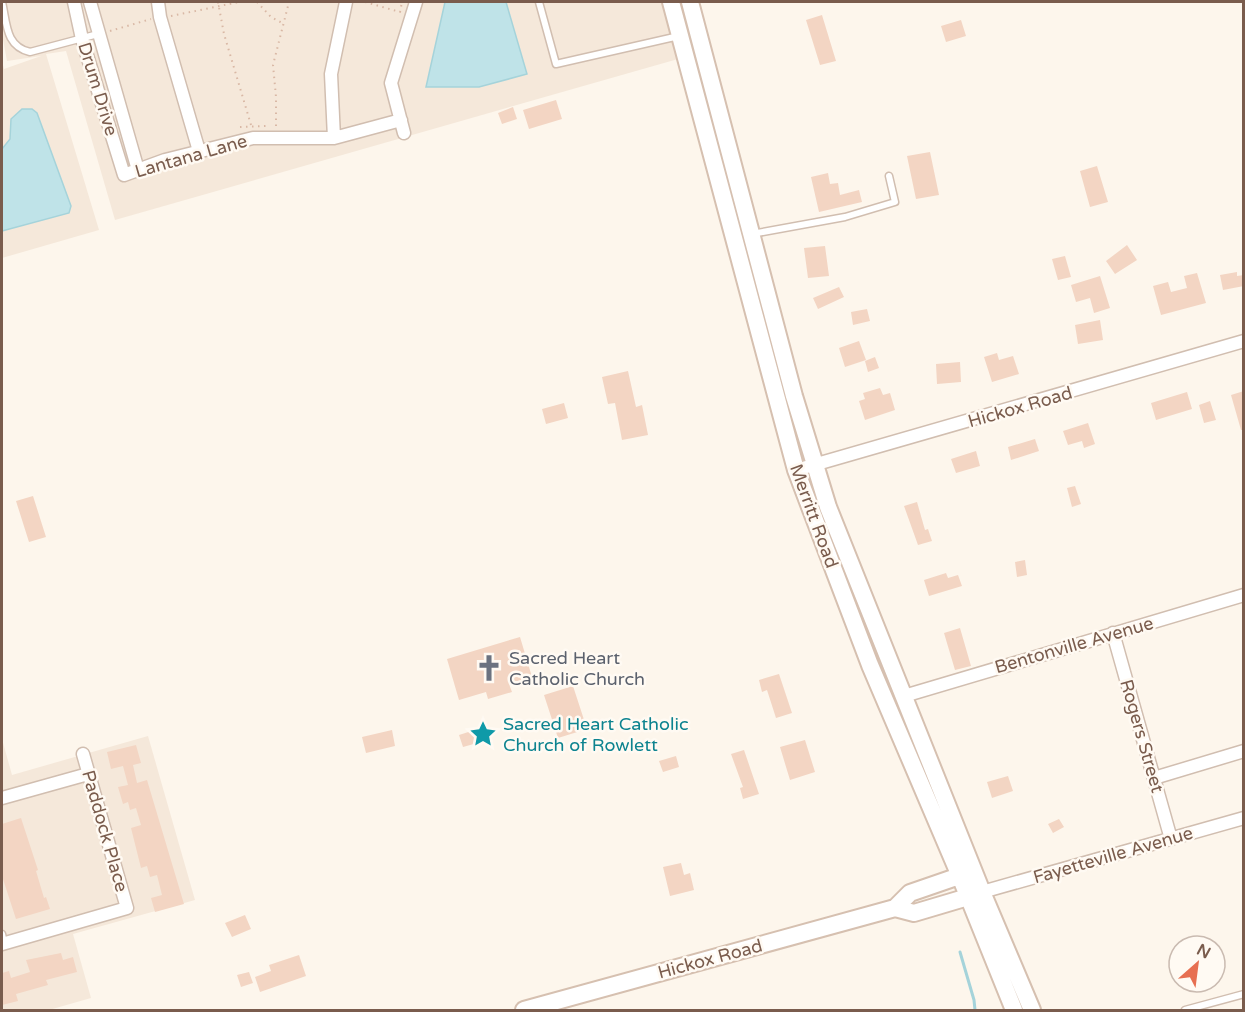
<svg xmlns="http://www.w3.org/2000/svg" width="1245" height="1012" viewBox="0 0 1245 1012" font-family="'Varela Round',sans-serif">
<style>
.residential{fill:#f5e8da}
.water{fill:#bfe3e8;stroke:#a5d3da;stroke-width:1.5}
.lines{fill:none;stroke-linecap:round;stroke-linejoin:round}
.stream{stroke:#a5d3da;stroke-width:3}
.building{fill:#f3d5c3}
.lane-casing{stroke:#d1beb0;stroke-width:9}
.street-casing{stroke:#d1beb0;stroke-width:15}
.secondary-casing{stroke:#d6c0b0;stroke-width:20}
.path{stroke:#d9b8a5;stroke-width:2;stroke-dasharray:1.5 4.5;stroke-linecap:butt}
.lane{stroke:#fff;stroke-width:6}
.street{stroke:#fff;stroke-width:12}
.secondary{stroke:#fff;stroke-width:16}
.labels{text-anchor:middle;stroke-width:5;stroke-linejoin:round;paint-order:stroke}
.street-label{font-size:18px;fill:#7a5c4d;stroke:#fffaf3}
.worship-label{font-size:18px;fill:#5b616d;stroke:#fffaf3;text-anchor:start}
.culture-label{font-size:18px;fill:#0d838f;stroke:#fffaf3;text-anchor:start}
</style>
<rect width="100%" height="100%" fill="#fdf6ec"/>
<path class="residential" d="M2,2h660l16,57 -563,161 -49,-169 -20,3 53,176 -97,28v-197l2,8 37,-13 -34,5 -5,-27z
M148,736l47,164 -122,34 18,64 -42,12h-47v-271l10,36z"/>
<path class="water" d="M445,2h61l21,72 -48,13h-53z
M22,109h10l5,4 34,93 -2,7 -67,18v-82l8,-10 1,-20z"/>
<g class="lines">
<path class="stream" d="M960,952l14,48 1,10"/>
</g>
<path class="building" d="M822,15l14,46 -16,4 -14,-45z
M961,20l5,16 -20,6 -5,-16z
M556,100l6,19 -33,10 -6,-19z
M513,107l4,12 -15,5 -4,-11z
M930,152l9,43 -23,4 -9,-43z
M1097,166l11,36 -18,5 -10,-36z
M828,173l2,11 8,-1 2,12 19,-5 3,12 -43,10 -8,-35z
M1127,245l10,15 -22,14 -9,-13z
M825,246l4,30 -21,2 -4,-30z
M1065,256l6,21 -13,3 -6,-21z
M1237,272v4l7,-1v11l-21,4 -3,-15z
M1197,273l9,30 -45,12 -8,-29 15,-4 3,10 16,-4 -3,-12z
M1100,276l10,32 -16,5 -4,-15 -14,4 -5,-17z
M839,287l5,10 -26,12 -5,-11z
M867,309l3,12 -17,4 -2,-13z
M1100,320l3,20 -25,4 -3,-19z
M859,341l7,19 -21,7 -6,-19z
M997,353l2,7 14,-4 6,18 -27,8 -8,-25z
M875,357l4,11 -11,4 -3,-11z
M960,362l1,20 -24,2 -1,-20z
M628,371l8,36 6,-2 6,30 -26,5 -7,-37 -7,1 -6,-27z
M880,388l3,7 7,-2 5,17 -30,10 -6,-19 6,-2 -2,-6z
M1244,391v39h-3l-10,-35z
M1187,392l5,17 -36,11 -5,-17z
M1210,401l6,19 -12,3 -5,-18z
M564,403l4,15 -22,6 -4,-15z
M1088,423l7,21 -11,4 -2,-7 -14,4 -5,-14z
M1035,439l4,12 -28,9 -3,-13z
M976,451l4,15 -24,7 -5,-14z
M1075,486l6,18 -9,3 -5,-19z
M33,496l13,41 -17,5 -13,-41z
M917,502l8,28 3,-1 4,12 -14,4 -14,-39z
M1025,560l2,15 -10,2 -2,-15z
M946,573l2,5 10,-3 4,11 -33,10 -5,-16z
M960,628l11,38 -16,4 -11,-37z
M520,637l12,40 -23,7 3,8 -24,7 -2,-7 -27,8 -12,-41z
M779,674l13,39 -16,5 -9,-28 -5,2 -3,-12z
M573,686l14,43 -29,9 -14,-43z
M484,727l4,13 -25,7 -4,-12z
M392,730l3,16 -29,7 -4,-16z
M805,740l10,32 -25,8 -10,-33z
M136,745l5,18 -8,2 4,18 10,-3 37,124 -29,8 -4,-14 11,-3 -5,-20 -7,2 -3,-11 -6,2 -10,-40 10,-3 -5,-17 -6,2 -2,-8 -5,2 -5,-17 10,-2 -5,-19 -12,3 -4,-17z
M744,750l15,44 -16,5 -3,-11 3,-1 -12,-33z
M676,756l3,11 -16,5 -4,-11z
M1008,776l5,15 -21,7 -5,-16z
M21,818l17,52 -2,1 8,27 2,-1 4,12 -34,10 -14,-43v-52z
M1059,819l5,8 -11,6 -5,-9z
M681,863l3,12 6,-2 4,17 -24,6 -7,-29z
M245,915l6,14 -19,8 -7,-14z
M61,953l2,7 10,-3 4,15 -31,8 2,5 -32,9 2,7 -16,4v-32l7,-2 2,7 19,-6 -4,-12z
M299,955l7,21 -46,16 -5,-15 16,-6 -2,-6z
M249,972l4,11 -12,4 -4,-12z"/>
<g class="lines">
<defs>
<path id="lane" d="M2,2c5,21 3,44 28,50l68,-18
M539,2l17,62 123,-28
M752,234l93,-17 50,-15 -6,-26
M2,934l2,9
M1185,1010l59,-16"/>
<path id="street" d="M74,2l8,37 42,136 41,-15 88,-22h81l67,-18
M90,2l48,168
M158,2l2,15 39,134
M404,133l-13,-50 25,-81
M334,138l-3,-64 15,-72
M796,470l448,-129
M1113,633l58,206
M904,696l340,-101
M1154,778l90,-27
M2,798l86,-24
M982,892l262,-74
M2,944l125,-36 -44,-154"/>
<path id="secondary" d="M671,2l125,468 74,195 90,211 54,134
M690,2l104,394 34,111 154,385 50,118
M895,908l19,5 64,-19
M524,1010l371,-102 15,-15 58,-20"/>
</defs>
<use href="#lane" class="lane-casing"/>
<use href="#street" class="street-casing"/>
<use href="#secondary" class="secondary-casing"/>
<path class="path" d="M218,2l6,32 27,91
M257,2l14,15 13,7
M365,2l35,10 2,-10
M171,16l68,-14
M110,31l41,-12
M276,126v-29l-3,-32 16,-63
M240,127l26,-1"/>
<use href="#lane" class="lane"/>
<use href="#street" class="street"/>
<use href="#secondary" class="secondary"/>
</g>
<defs>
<symbol id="church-bare" viewBox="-9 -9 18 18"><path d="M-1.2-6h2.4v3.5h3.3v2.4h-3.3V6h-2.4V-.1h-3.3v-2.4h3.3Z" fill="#6b7280" stroke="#fffaf3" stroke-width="2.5" paint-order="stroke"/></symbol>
<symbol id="sight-bare" viewBox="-9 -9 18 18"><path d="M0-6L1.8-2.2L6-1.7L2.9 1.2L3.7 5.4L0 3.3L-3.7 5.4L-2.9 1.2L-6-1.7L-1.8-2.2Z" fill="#0f9aa8" stroke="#fffaf3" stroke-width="2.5" paint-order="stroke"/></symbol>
</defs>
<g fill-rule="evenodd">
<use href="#church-bare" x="470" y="649" width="38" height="38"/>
<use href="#sight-bare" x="464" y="715" width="38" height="38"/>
</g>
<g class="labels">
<g class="street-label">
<text transform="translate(98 89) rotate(73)" y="6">Drum Drive</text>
<text transform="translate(191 156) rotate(-16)" y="6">Lantana Lane</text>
<text transform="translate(1020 407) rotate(-16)" y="6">Hickox Road</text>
<text transform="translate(814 516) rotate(70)" y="6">Merritt Road</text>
<text transform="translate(1074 645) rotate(-16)" y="6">Bentonville Avenue</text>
<text transform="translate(1142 736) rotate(74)" y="6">Rogers Street</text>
<text transform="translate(105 831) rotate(74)" y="6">Paddock Place</text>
<text transform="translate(1113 855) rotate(-16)" y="6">Fayetteville Avenue</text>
<text transform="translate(710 959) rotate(-15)" y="6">Hickox Road</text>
</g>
<g class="worship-label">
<text x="509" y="664">Sacred Heart<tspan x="509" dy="21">Catholic Church</tspan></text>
</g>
<g class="culture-label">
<text x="503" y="730">Sacred Heart Catholic<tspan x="503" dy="21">Church of Rowlett</tspan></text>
</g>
</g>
<rect width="1245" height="1012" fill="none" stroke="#7a5c4d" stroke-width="6"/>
<g transform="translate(1197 964) rotate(28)"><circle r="28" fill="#fffaf3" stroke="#cabbb1" stroke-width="1.5"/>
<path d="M0-4.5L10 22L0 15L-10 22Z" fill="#e76f51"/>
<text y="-9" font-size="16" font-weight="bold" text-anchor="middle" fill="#7a5c4d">N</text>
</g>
</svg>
